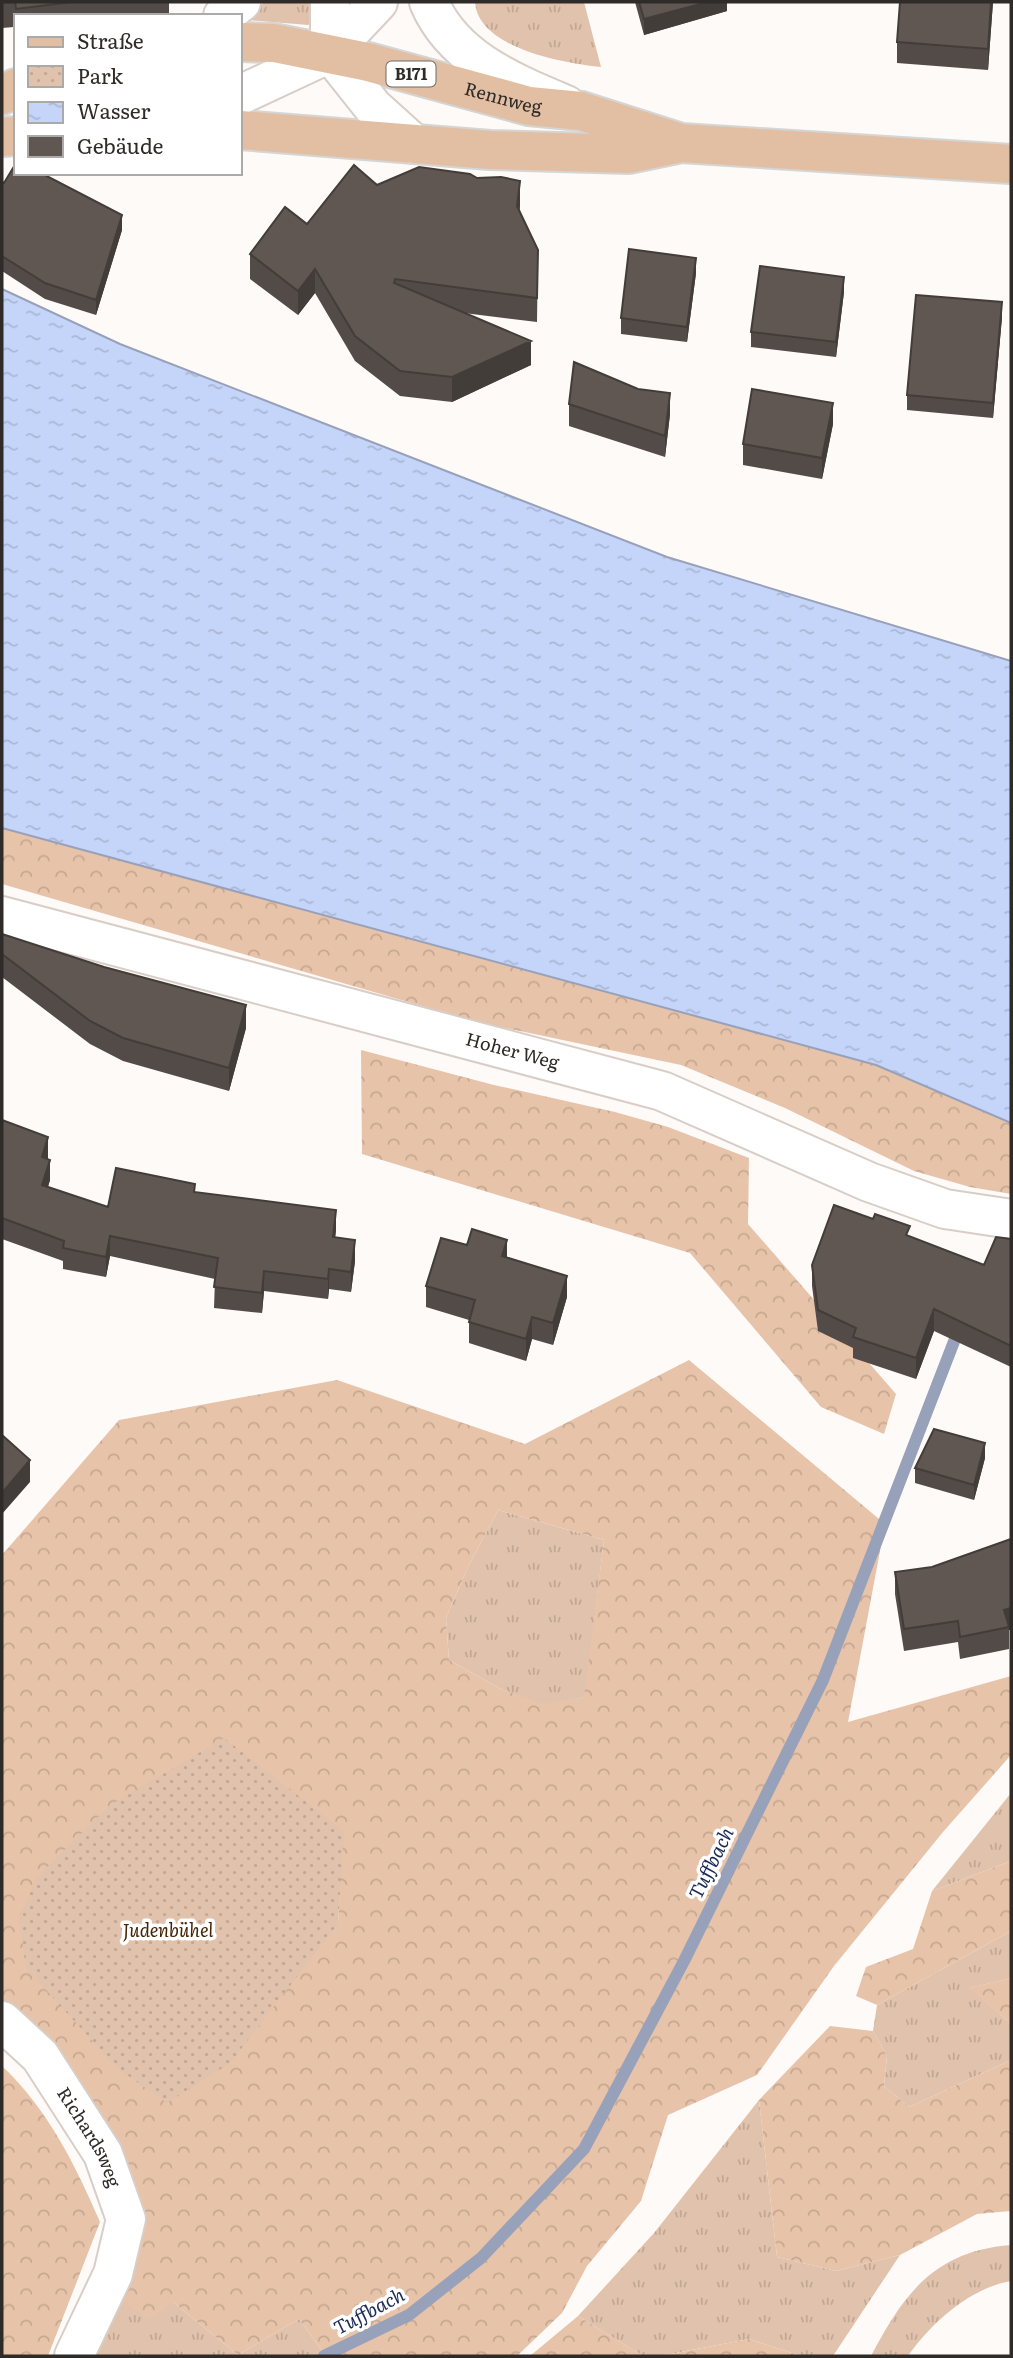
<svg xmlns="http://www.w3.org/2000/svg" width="1013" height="2358" viewBox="0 0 1013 2358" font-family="Literata,serif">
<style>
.grass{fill:url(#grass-tufts)}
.forest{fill:url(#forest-crowns);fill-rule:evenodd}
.park{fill:url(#park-dots)}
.water{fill:url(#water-ripples);stroke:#98a1ba;stroke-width:2}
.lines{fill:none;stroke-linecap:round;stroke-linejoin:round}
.stream{stroke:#98a1ba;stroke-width:12}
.street-casing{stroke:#d8cec7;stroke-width:42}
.secondary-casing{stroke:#d8cec7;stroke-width:42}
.primary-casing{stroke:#d5d5d4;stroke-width:42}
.street{stroke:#fff;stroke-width:38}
.secondary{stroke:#fff;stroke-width:38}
.primary{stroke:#e2bfa3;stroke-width:38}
.wall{fill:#534b47}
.shaded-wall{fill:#433d39}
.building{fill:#605752;stroke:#433d39;stroke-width:2}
.labels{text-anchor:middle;stroke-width:7;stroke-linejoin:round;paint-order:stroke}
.shield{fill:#fff;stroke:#6d6b68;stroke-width:2}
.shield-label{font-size:16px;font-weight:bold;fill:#2e2b28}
.street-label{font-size:18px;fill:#2e2b28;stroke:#fff}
.park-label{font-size:18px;font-style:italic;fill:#452303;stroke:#fff}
.water-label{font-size:19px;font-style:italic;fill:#1b2a57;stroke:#fff}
</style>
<defs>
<pattern id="grass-tufts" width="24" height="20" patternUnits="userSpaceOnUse" patternTransform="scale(1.75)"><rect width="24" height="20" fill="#e1c2ac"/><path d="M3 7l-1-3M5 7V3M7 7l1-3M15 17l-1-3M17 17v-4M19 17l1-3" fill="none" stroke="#c1a794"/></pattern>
<pattern id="forest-crowns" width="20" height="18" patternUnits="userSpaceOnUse" patternTransform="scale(1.75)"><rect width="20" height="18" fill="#e7c3a9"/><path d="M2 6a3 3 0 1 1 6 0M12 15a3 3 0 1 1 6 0" fill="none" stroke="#c6a891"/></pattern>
<pattern id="park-dots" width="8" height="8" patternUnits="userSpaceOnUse" patternTransform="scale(1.75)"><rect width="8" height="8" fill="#e1c2ac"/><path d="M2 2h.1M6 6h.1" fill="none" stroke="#c1a794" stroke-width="1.8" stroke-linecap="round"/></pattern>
<pattern id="water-ripples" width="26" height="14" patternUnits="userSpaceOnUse" patternTransform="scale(1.75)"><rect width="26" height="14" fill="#c5d4f9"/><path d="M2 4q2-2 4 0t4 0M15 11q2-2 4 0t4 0" fill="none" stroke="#aab6d5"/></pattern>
</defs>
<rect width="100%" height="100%" fill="#fefaf8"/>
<path class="grass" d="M264,2h50l-2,21 -4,2 -60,-5v-4z
M475,2h109l17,65c-38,-4 -123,-19 -126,-65z
M498,1510l106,30 -19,157 -42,8 -44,-17 -50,-28 -3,-42 22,-51z
M1011,1793v68l-79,30z
M1011,1931v47l-41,10 41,36v36l-102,47 -25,-21 3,-30 -14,-25 4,-26z
M759,2100l18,157 59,14 64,-16 -67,101h-32l-52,-17 -89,17h-17l-65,-40 76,-83z
M1011,2245v36c-41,7 -80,42 -103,75h-37c33,-63 64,-105 140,-111z
M121,2300l52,2 65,53 61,-36 27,37h-238z"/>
<path class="forest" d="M2,828l874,237 135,58v71l-41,-7 -56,-16 -129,-63 -104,-43 -204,-43 -475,-138z
M361,1050l133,35 121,27 53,15 81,31 -1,66 148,170 -12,40 -63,-27 -131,-154 -328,-99z
M689,1360l196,164 -37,198 163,-46v79l-68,77 -109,134 -77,109 -89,40 -27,86 -54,65 -25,47 -45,43h-191l-27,-37 -61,36 -65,-53 -24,17 -28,-19 21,-75 -140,-217v-453l117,-135 218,-40 188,64zM498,1510l106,30 -20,157 -41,7 -44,-16 -50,-28 -3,-42 22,-51zM340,1885l-2,39 -319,-6z
M1011,1861v70l-134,74 -21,-9 10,-29 47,-18 19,-58z
M1011,1978v46l-42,-36z
M830,2026l43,5 14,25 -3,30 25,21 102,-47v151l-34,3 -77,41 -64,16 -59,-14 -18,-157z
M2,2066c45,42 74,100 98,156l-52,134h-46z
M578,2316l65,40h-113z
M749,2339l52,17h-141z"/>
<path class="park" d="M224,1738l120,93 -6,93 -108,139 -63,40 -50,-35 -91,-100 -7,-50 18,-41 72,-71z"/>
<path class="water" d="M2,289l118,55 547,213 344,104v462l-135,-58 -874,-237z"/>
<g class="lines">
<path class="stream" d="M324,2356l85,-41 72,-57 103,-109 100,-188 139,-281 137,-354"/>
<defs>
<g id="street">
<path d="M240,95l90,-42 48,-51"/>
<path id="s1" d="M2,2021l38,35 63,98 23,65 -13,55 -39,82"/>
</g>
<g id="secondary">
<path d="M330,2v51l43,54 41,37"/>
<path d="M429,2c24,57 83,80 137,103"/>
<path d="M223,16l18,-14"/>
<path id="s2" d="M2,916l660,175 207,91 76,27 66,10"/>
</g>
<g id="primary">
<path id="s3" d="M240,42l34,1 94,19 161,44 52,5 100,32 330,21"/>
<path d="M2,95l14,-7"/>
<path d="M240,130l250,20 139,4 48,-10"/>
<path d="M2,137l14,-1"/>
</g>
</defs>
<use href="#street" class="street-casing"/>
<use href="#secondary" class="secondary-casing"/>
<use href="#primary" class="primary-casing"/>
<use href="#street" class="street"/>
<use href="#secondary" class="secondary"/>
<use href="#primary" class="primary"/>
</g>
<path class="wall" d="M2,2h167v14h-153v20l-2,-9 -12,1z
M635,2h92v9l-83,24z
M900,2h93l-5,68 -91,-7v-21z
M2,182l120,48 -26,85 -51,-16 -43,-28z
M377,185l143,21 -1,5 19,39 -1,72 -73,-9 67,52 -79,37 -52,-6 -45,-35 -40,-68 -17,22 -48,-36v-25l57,-30z
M696,273l-9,69 -66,-8v-16z
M844,292l-8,65 -85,-10v-15z
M1002,317l-9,101 -86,-8v-15z
M569,404l101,10 -5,43 -96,-31z
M833,424l-11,55 -79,-14v-21z
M2,934l244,94 -17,63 -106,-30 -33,-17 -88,-67z
M2,1120l46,39 2,21 -2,7 60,20 87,-15 141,38 -1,7 20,24 -4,31 -22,-3 -1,10 -64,-8 -2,22 -48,-5 1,-29 -105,-23 -4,21 -43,-8v-8l-61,-22z
M910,1237l74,28 27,-26v128l-77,-36 -18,48 -63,-21v-10l-35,-17 -6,-45v-21z
M507,1258l60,39 -14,48 -21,-6 -6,22 -57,-18v-23l-43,-13v-21z
M985,1458l-11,42 -59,-17v-15z
M1011,1539v91h-2v19l-49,10 -2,-17 -54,9 -9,-57v-22l37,-5z"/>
<path class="shaded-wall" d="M708,2h19v9l-83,24v-16z
M991,2h2l-5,68v-21z
M520,181v25l-3,24v-24z
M122,215v15l-26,85v-15z
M696,258v15l-9,69v-15z
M315,269v24l-17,22v-24z
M844,277v15l-8,65v-15z
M1002,302v15l-9,101v-15z
M531,341v24l-79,37v-25z
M670,393v21l-5,43v-21z
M833,403v21l-11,55v-21z
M246,1005v23l-17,63v-23z
M48,1137v21l-6,20v-21z
M50,1160v20l-8,25v-20z
M336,1210v20l-3,28v-21z
M110,1236v20l-4,21v-20z
M355,1240v21l-4,31v-20z
M507,1240v21l-5,-5z
M329,1269v20l-1,10v-20z
M264,1271v20l-2,22v-20z
M567,1276v21l-14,48v-22z
M934,1309v22l-18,48v-21z
M532,1317v22l-6,22v-22z
M985,1443v15l-11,42v-15z
M30,1460v22l-28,32v-21z
M1011,1608v22h-2l-5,-20z"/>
<path class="building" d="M15,2h57l-56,7z
M639,2h69l-64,17z
M900,2h91l-3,47 -91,-7z
M16,163v10h25l81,42 -26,85 -51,-17 -43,-27v-74l2,1z
M354,165l23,20 42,-18 51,7 7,4 24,-1 19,4 -3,25 21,44 -1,48 -142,-19 -1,4 137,58 -79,36 -52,-6 -45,-35 -40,-67 -17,22 -48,-37 35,-47 22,17z
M629,249l67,9 -9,69 -66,-9z
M760,266l84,11 -8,65 -85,-10z
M916,295l86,7 -9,101 -86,-8z
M574,362l64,27 32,4 -5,43 -96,-32z
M752,389l81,14 -11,55 -79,-14z
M2,934l102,33 142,38 -17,63 -106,-30 -33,-17 -88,-67z
M2,1120l46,17 -6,20 8,3 -8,25 66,22 8,-39 79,16 -1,8 142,18 -3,27 22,3 -4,32 -22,-3 -1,10 -64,-8 -2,22 -48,-6 4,-29 -108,-22 -4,21 -43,-9 1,-7 -62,-23z
M834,1205l39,14 2,-5 35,12 -4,9 78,30 12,-28 15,2v107l-77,-37 -18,49 -63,-21 3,-9 -38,-18 -6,-45z
M472,1229l35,11 -5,16 65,20 -14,47 -21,-6 -6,22 -57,-17 6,-22 -49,-14 15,-48 26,7z
M934,1429l51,14 -11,42 -59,-17z
M2,1435l28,25 -28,33z
M1011,1539v69l-7,2 5,17 -49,10 -2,-16 -54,8 -9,-57 37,-5z"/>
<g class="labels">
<rect class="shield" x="386.5" y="61.5" width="49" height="25" rx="5"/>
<g class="shield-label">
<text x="411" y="80">B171</text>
</g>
<g class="street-label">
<text dy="6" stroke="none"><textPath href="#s3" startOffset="270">Rennweg</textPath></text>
<text dy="6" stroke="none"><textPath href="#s2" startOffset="528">Hoher Weg</textPath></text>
<text dy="6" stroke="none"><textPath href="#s1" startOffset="147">Richardsweg</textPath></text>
</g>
<g class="park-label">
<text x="168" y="1937">Judenbühel</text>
</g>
<g class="water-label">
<text transform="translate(711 1863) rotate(-64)" y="7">Tuffbach</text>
<text transform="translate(369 2311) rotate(-28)" y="7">Tuffbach</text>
</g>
</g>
<rect width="1013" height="2358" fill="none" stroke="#2e2b28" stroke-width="7"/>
<rect x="14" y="14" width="228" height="161" fill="#ffffff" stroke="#abaaa9" stroke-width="2"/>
<rect x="28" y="37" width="35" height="10" fill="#e2bfa3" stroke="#abaaa9" stroke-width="2"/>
<text x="77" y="49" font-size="21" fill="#2e2b28">Straße</text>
<rect x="28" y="66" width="35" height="21" fill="url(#park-dots)" stroke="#abaaa9" stroke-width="2"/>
<text x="77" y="84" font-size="21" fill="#2e2b28">Park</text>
<rect x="28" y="102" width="35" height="21" fill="url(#water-ripples)" stroke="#abaaa9" stroke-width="2"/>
<text x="77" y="119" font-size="21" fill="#2e2b28">Wasser</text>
<rect x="28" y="136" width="35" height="21" fill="#605752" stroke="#abaaa9" stroke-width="2"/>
<text x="77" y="154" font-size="21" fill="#2e2b28">Gebäude</text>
</svg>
